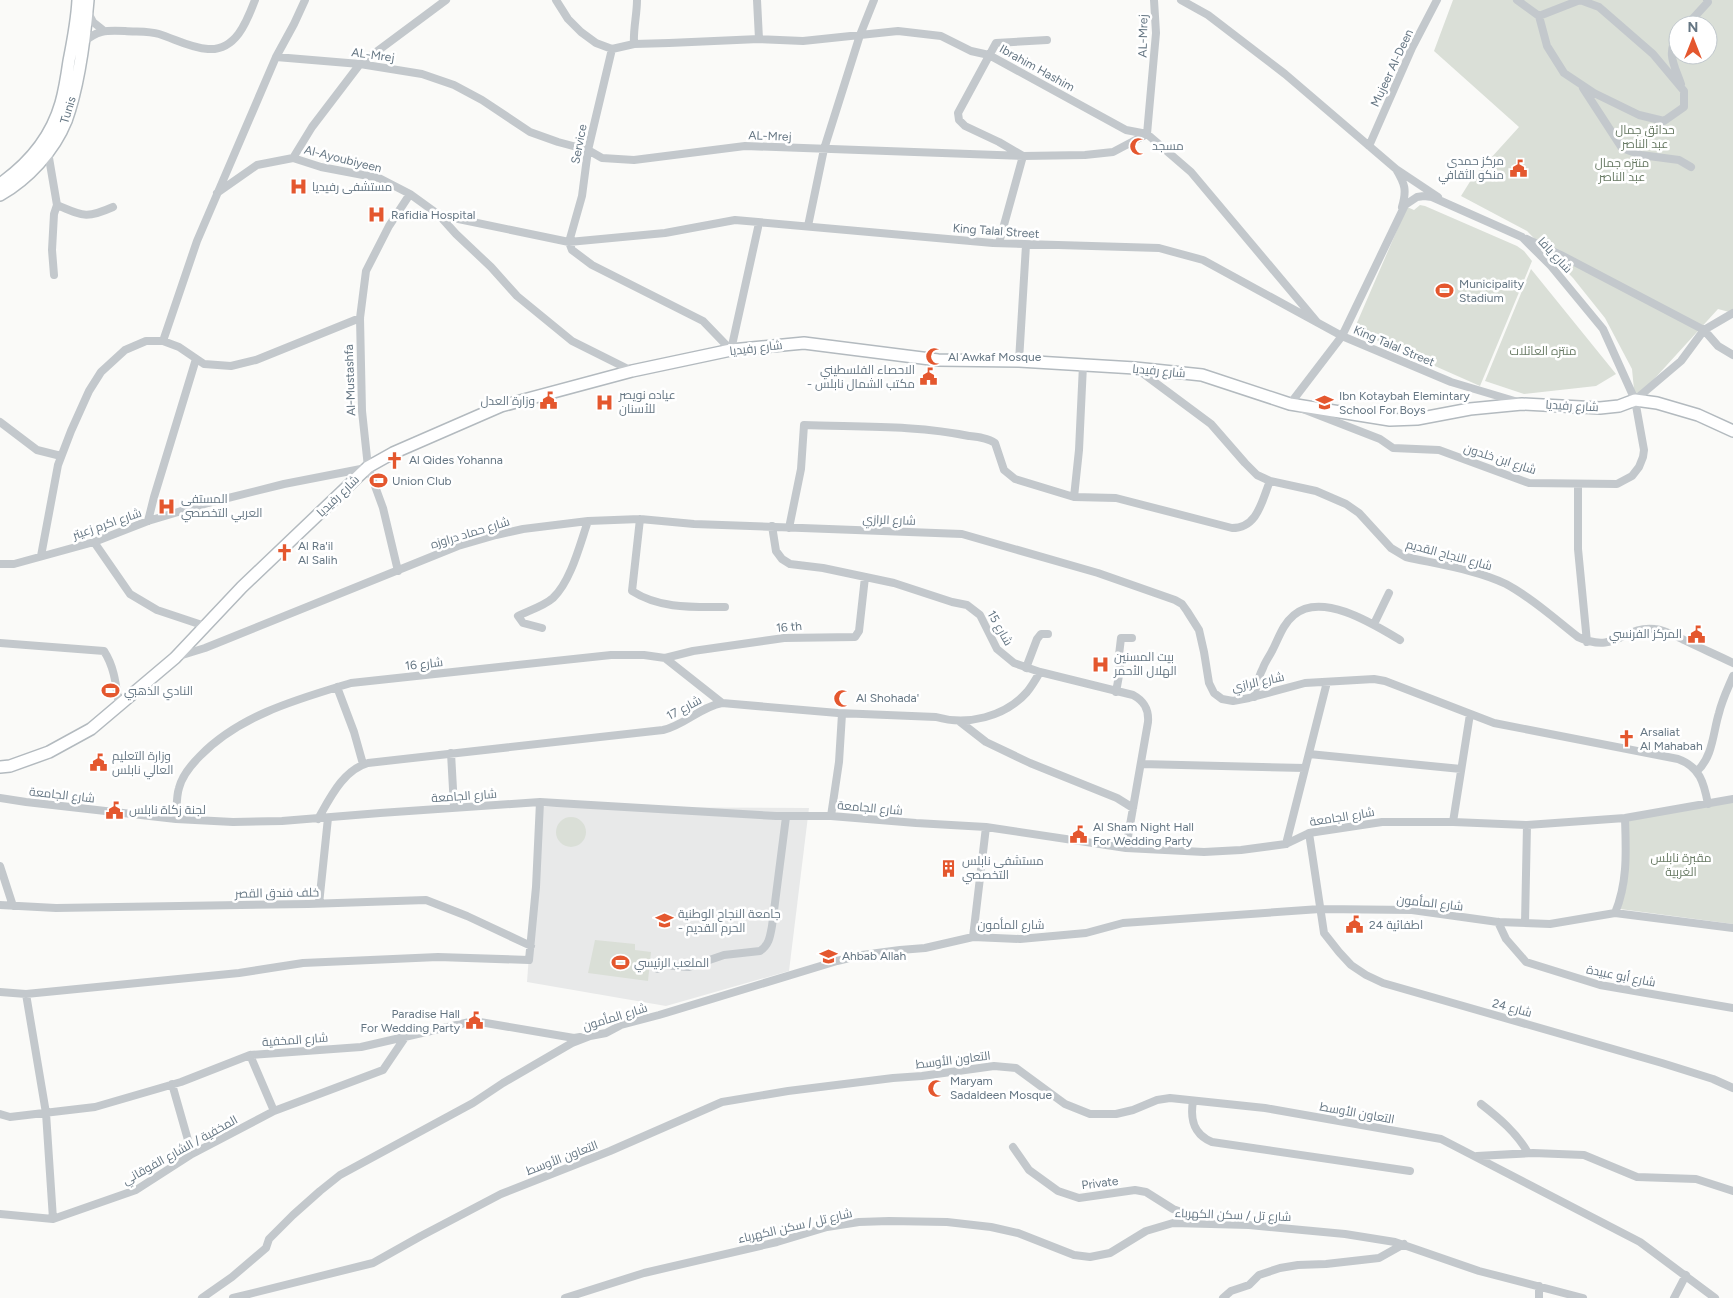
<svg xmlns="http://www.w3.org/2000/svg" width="1733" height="1298" viewBox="0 0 1733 1298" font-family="Figtree,Cairo,sans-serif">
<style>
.built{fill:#e8e9e9}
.green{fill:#dadfd7;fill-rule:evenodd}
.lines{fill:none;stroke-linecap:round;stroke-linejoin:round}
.secondary-casing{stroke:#b3babf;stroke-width:14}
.street{stroke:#c3c8cc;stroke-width:8}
.secondary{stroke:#fff;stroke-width:11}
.labels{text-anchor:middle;stroke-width:5;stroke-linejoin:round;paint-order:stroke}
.street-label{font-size:12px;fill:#657683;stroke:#fff}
.park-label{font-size:12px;fill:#687a64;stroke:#fff}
.poi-label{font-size:12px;fill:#657683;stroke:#fff;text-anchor:start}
</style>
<rect width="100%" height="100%" fill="#fafaf8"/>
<path class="built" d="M540,807l269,1 -20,163 -123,35 -139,-24z"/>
<path class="green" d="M1453,0h280v313l-15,-4 -83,91 -3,-31 -27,-51 -32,-40 -46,-47 -66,-35 10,-16 48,-53 -85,-76zM1678,25h30v30h-30z
M1420,205l5,1 92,40 7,5 8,10 -52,125 -122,-54 -2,-7 51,-118 7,3z
M1531,269l85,105 -20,12 -72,8 -39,-13z
M1733,801v123l-113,-15c11,-28 9,-58 7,-88z
M556 832a15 15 0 1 1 30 0a15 15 0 1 1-30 0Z
M595,940l40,4v6l16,2 -3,29 -60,-8z"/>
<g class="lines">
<defs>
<path id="secondary" d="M0,184c30,-21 51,-46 61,-81 4,-14 6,-28 8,-42 4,-20 8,-40 9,-61
M0,195c28,-16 54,-44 66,-74 12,-33 19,-85 22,-121
M0,767l10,-1 39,-14 42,-23 84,-71 67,-71 126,-120 25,-14 108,-47 131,-35 99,-21 73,-7 134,17 81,1 116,7 67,7 88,29 100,16 27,-1 53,-10 52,-5 78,4 19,-2 16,-6 22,3 41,12 35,16"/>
</defs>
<use href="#secondary" class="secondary-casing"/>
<path class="street" d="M556,0l12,19 13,13 15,11 16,6 22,-5 35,-1 90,-4 44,2 95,-10 43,5 30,15 18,4 137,75 21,4 44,38 126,150
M757,0l2,39
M1181,0l27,15 77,59 111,95
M1517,0l22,16 8,30 17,27 30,20 45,22 25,6 20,-14v-16l-31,-37 -54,-47 -19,-7 -41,16
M87,11l6,11 10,8
M1687,25l21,-23 -1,-2
M1678,34c-12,20 -4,30 3,50
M82,43c16,-13 23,-13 43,-12 11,1 24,0 34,3 16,5 32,14 49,15 28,2 39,-28 47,-49
M634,44c-1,-15 3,-29 3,-44
M612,49l-24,101 -6,46 -13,46 3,8 20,15 111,56 28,29
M276,57l84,7 62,10 32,11 28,15 48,32 28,10 30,8 14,8 32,2 111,-14 278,10 62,-1 28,-3 34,-18 9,-101 -2,-33
M1583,88l39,60 19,7 38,5 12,7
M1369,146l43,-98 25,-48
M48,152l9,53 -3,9 -2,36 2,25
M293,158l28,9 58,11 31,16 29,21 17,19 35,33 26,29 55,45 60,30
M293,158l19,-31 48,-63 86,-64
M217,193l40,-28 36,-7
M1424,196l8,1 90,40 29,29 52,63 32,71 9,50 -1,7 -4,10 -7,9 -15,8 -88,-1 -90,-33 -46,-2 -13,-9 -90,-35 52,-68 63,-131 12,-8z
M57,205c26,11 29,14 56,2
M1402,207c5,-17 3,-23 -6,-38l42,28
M439,215l130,27 96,-9 70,-13 258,23 166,5 44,12 139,76 109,46 67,20
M808,226l16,-77 36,-114 14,-35
M1527,239l34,16 143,75 14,16 15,9
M999,243l24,-87 -24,-14 -34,-16 -6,-6 -1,-7 38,-70 51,-3
M163,341l34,-100 79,-184 18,-33 11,-24
M731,350l28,-127
M1019,361l7,-116
M1137,369l74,55 34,39 12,12 13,6 46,10 30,13 13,9 32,35 15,9c31,7 72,13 100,27 26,14 49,35 72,53 39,18 45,-12 77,-8 10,1 20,7 29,11 16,8 33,15 49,23
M1635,400l46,-39 23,-31 29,-17
M0,422l37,28 24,6
M1578,484v65l9,93
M1074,497l5,-47 4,-85
M640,519l-8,72c28,18 61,16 93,16
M148,521l6,-24 42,-138
M772,526l4,25 6,8 8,5 33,4 71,15 58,19 15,3 13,10 17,34 17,14 26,9 93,23c11,6 16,14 15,27l-22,126
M789,528l12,-59 3,-44c52,2 114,0 165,11 9,1 19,2 26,7l9,27 11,9 59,18 42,1 116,30c26,0 30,-28 38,-47
M94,542l36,52 27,16 48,16
M41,556l17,-91 13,-34 18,-40 12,-19 24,-22 21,-9h17l16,6 25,17 27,2 25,-6 104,-42
M0,564h14l80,-22 54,-21 60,-18 76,-19 82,-16
M398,571l-15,-63 -15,-41 -6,-56 -2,-93 6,-47 23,-45 21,-32
M1374,624l15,-31
M542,628l-19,-5 -5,-7c10,-5 26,-10 35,-18 18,-17 27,-54 35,-77
M0,643l104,8c11,17 12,35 15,55
M179,656l26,-8 253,-102 38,-11 27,-6 65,-8 52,-2 54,5 268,10 136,39 77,27 7,4 5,7 12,19 5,22 5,31 5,10 8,6 11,2 16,-3 56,-15 69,-4 11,2 109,42 184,36c22,8 26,24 30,45
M665,658l28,-7 91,-13 71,-1 4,-6 6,-54
M1026,668l11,-29 4,-5h7
M337,687l17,45 9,32
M1116,692l4,-22 -1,-15 2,-17h11
M1254,697c2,-10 4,-20 9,-29 2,-6 6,-11 9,-17 7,-13 10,-26 22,-36 28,-24 81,10 106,25
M959,721l27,21 44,21 87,35 16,10
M451,753l3,54
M1309,754l152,15
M1141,764l164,4
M1697,771c16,-14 16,-39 22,-58 3,-13 9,-25 14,-37
M0,798l26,4 150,17 57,3 49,-1 98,-8 160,-11 236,14h55l85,7 70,4 140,21 78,4 37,-2 45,-6 23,-11 73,-11h71l74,3 98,-7 108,-19
M831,816l8,-54 3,-48
M176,819c1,-10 0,-22 3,-31 3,-12 12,-23 21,-32 40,-41 98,-57 151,-73l260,-28h33l21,3 57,45
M318,819c12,-21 25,-49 50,-56l295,-33c22,-5 37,-23 59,-27l116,10 98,4c31,9 69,0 91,-25 5,-6 9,-13 13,-20
M1453,822l17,-108
M1309,833l15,100 15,19 12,13 15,10 17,8 279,80 51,16 20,9
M1286,844l41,-162
M0,866l13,40
M319,904l9,-86
M0,905l56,3 252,-4 118,-4 41,16 64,30
M1615,913c13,-31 11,-63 10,-95
M1498,922l8,17 20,23 74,23 133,23
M1525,923l2,-98
M973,937l13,-110
M658,969v-4l31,2 35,-12 36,-4c9,-6 10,-14 12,-25l14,-109
M0,992l26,2 213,-21 64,-10 135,-6 91,3 7,-73 4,-85
M26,994l20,119 7,106
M250,1055l24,56
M172,1084l20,70
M1193,1101c-3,18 0,33 19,41l198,29
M1481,1104c18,14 36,29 47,49
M0,1114l10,3 85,-10 86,-25 69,-27 111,-8 113,-26 100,17 6,-1
M1013,1147l16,23 29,21 21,7 56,-8 11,2 27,17 30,11
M1477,1156l56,-3 51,2 53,22 59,2 37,12
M0,1214l53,5 83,-29 56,-36 82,-43 109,-41 23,-34
M202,1298l30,-21 34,-29 3,-9 24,-24 27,-24 20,-16 133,-72 30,-20 69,-40 18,-7 16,-3 15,-8 38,-10 178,-54 25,-6 38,-5 25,-2 48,-11 47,2 66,-6 37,-10 197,-14 92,1 86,12 52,2 65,-11 118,15
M233,1298l140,-35 48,-27 80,-42 109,-43 112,-49 66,-11 105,-13 29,-2 72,-10 22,2 49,36 25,10h26l17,-4 24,-10 13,-2 95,10 176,31 199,103 75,56
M565,1298l79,-25 133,-31 50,-15 32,-5 30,-1 58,1 44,5 27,6 56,22 16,2 20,-4 36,-22 27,-8 76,2 96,9 50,8 84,29 104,27
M1223,1298l8,-7 18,-6 10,-10 21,-7 18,-3 28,-1 53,-6 25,-14
M1539,1298v-12
M1674,1298l12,-23"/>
<use href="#secondary" class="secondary"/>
</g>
<defs>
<symbol id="mosque-bare" viewBox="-9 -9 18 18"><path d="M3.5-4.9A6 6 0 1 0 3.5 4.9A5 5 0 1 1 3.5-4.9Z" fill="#e4572e" stroke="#fff" stroke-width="2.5" paint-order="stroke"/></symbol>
<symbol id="civic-bare" viewBox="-9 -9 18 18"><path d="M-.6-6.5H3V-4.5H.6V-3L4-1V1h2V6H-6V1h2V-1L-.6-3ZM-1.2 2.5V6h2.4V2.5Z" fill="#e4572e" stroke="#fff" stroke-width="2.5" paint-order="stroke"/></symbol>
<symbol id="hospital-bare" viewBox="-9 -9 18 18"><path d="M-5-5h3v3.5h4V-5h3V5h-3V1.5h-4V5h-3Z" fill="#e4572e" stroke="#fff" stroke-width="2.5" paint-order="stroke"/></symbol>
<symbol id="stadium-bare" viewBox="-9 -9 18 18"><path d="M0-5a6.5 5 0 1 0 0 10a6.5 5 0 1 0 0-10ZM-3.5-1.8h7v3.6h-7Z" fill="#e4572e" stroke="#fff" stroke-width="2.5" paint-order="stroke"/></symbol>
<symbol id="school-bare" viewBox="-9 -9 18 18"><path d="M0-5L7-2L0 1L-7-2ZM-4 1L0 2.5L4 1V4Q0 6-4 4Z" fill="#e4572e" stroke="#fff" stroke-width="2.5" paint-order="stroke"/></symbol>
<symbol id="church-bare" viewBox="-9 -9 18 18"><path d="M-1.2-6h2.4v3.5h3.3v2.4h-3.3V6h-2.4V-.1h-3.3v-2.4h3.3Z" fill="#e4572e" stroke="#fff" stroke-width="2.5" paint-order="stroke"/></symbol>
<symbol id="building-bare" viewBox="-9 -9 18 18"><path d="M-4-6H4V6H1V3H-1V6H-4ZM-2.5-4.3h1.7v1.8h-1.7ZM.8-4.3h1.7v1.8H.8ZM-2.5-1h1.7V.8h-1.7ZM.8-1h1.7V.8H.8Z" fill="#e4572e" stroke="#fff" stroke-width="2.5" paint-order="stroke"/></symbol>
<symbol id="university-bare" viewBox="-9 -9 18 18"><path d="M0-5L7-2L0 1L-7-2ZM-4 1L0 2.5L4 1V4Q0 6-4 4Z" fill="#e4572e" stroke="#fff" stroke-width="2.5" paint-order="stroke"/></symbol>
</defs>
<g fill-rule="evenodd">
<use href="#mosque-bare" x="1126" y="134" width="25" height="25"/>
<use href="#civic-bare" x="1506" y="156" width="25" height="25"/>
<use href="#hospital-bare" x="286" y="174" width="25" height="25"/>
<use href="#hospital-bare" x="364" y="202" width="25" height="25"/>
<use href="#stadium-bare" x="1432" y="278" width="25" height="25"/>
<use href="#mosque-bare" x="922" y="344" width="25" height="25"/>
<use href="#civic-bare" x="916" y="364" width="25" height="25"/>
<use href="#civic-bare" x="536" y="388" width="25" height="25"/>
<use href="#hospital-bare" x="592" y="390" width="25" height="25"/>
<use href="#school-bare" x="1312" y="390" width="25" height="25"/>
<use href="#church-bare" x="382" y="448" width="25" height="25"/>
<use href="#stadium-bare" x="366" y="468" width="25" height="25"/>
<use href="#hospital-bare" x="154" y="494" width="25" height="25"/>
<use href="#church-bare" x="272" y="540" width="25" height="25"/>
<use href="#civic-bare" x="1684" y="622" width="25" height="25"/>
<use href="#hospital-bare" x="1088" y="652" width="25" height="25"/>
<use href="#stadium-bare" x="98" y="678" width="25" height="25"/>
<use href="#mosque-bare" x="830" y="686" width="25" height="25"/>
<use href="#church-bare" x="1614" y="726" width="25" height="25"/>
<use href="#civic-bare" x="86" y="750" width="25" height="25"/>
<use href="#civic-bare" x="102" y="798" width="25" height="25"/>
<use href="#civic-bare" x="1066" y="822" width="25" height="25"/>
<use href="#building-bare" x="936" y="856" width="25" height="25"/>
<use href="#university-bare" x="652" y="908" width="25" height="25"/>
<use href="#civic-bare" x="1342" y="912" width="25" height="25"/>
<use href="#school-bare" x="816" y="944" width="25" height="25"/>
<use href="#stadium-bare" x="608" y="950" width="25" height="25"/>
<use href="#civic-bare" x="462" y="1008" width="25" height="25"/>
<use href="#mosque-bare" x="924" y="1076" width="25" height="25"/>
</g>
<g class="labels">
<g class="street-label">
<text transform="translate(1143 36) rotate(-89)" y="4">AL-Mrej</text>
<text transform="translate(373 55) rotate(8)" y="4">AL-Mrej</text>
<text transform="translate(1037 68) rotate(29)" y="4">Ibrahim Hashim</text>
<text transform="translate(1392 68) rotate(-65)" y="4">Mujeer Al-Deen</text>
<text transform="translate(68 110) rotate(-73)" y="4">Tunis</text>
<text transform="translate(770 136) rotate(2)" y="4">AL-Mrej</text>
<text transform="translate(579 144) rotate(-79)" y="4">Service</text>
<text transform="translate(343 159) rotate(14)" y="4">Al-Ayoubiyeen</text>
<text transform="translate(996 231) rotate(4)" y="4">King Talal Street</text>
<text transform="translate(1555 255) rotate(47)" y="4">شارع يافا</text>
<text transform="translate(1394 346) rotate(23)" y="4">King Talal Street</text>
<text transform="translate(756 348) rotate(-7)" y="4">شارع رفيديا</text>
<text transform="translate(1159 371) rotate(5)" y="4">شارع رفيديا</text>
<text transform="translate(350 380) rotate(-92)" y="4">Al-Mustashfa</text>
<text transform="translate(1572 406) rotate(3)" y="4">شارع رفيديا</text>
<text transform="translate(1500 459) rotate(18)" y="4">شارع ابن خلدون</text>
<text transform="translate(338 496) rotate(-44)" y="4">شارع رفيديا</text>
<text transform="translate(889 520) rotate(2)" y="4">شارع الرازي</text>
<text transform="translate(107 524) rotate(-19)" y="4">شارع اكرم زعيتر</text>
<text transform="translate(470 533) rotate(-17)" y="4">شارع حماد دراوزه</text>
<text transform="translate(1449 555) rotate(15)" y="4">شارع النجاح القديم</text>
<text transform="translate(789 627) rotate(-5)" y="4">16 th</text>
<text transform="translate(1000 628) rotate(60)" y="4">شارع 15</text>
<text transform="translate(424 664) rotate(-6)" y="4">شارع 16</text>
<text transform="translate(1258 682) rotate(-12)" y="4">شارع الرازي</text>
<text transform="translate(684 708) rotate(-28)" y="4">شارع 17</text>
<text transform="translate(62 795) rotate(6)" y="4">شارع الجامعة</text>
<text transform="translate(464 796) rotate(-4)" y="4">شارع الجامعة</text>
<text transform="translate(870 808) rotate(5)" y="4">شارع الجامعة</text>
<text transform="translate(1342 817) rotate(-9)" y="4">شارع الجامعة</text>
<text transform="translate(277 893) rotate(-1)" y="4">خلف فندق القصر</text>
<text transform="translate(1430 903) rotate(6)" y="4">شارع المأمون</text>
<text x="1011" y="929">شارع المأمون</text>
<text transform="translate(1621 976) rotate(11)" y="4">شارع أبو عبيدة</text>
<text transform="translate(1512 1008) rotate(15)" y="4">شارع 24</text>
<text transform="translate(615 1017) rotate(-17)" y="4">شارع المأمون</text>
<text transform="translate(295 1040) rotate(-4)" y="4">شارع المخفية</text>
<text transform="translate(953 1060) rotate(-7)" y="4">التعاون الأوسط</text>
<text transform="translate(1357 1113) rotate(10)" y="4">التعاون الأوسط</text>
<text transform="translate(180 1150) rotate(-29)" y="4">المخفية / الشارع الفوقاني</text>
<text transform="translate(562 1158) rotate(-21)" y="4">التعاون الأوسط</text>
<text transform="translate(1100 1183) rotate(-7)" y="4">Private</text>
<text transform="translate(1233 1215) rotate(2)" y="4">شارع تل / سكن الكهرباء</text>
<text transform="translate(795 1226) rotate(-13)" y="4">شارع تل / سكن الكهرباء</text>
</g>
<g class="park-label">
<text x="1645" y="134">حدائق جمال<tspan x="1645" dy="14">عبد الناصر</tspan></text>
<text x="1622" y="167">منتزه جمال<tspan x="1622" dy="14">عبد الناصر</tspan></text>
<text x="1543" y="355">منتزه العائلات</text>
<text x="1681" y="862">مقبرة نابلس<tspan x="1681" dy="14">الغربية</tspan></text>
</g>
<g class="poi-label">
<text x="1152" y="150">مسجد</text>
<text x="1504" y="165" text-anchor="end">مركز حمدي<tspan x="1504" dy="14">منكو الثقافي</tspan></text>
<text x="312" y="191">مستشفى رفيديا</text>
<text x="391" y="219">Rafidia Hospital</text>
<text x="1459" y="288">Municipality<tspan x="1459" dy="14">Stadium</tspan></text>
<text x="948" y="361">Al Awkaf Mosque</text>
<text x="915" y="374" text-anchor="end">الاحصاء الفلسطيني<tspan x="915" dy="14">- مكتب الشمال نابلس</tspan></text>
<text x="619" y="399">عياده نويصر<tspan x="619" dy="14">للأسنان</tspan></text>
<text x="1339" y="400">Ibn Kotaybah Elemintary<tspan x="1339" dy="14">School For Boys</tspan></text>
<text x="535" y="405" text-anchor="end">وزارة العدل</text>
<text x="409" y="464">Al Qides Yohanna</text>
<text x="392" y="485">Union Club</text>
<text x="181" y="503">المستفى<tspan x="181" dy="14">العربي التخصصي</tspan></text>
<text x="298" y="550">Al Ra'il<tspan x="298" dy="14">Al Salih</tspan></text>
<text x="1682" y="638" text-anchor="end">المركز الفرنسي</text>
<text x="1114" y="661">بيت المسنين<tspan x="1114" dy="14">الهلال الأحمر</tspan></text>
<text x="124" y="695">النادي الذهبي</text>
<text x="856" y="702">Al Shohada'</text>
<text x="1640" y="736">Arsaliat<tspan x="1640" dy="14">Al Mahabah</tspan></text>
<text x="112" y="760">وزارة التعليم<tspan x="112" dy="14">العالي نابلس</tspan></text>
<text x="129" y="814">لجنة زكاة نابلس</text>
<text x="1093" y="831">Al Sham Night Hall<tspan x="1093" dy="14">For Wedding Party</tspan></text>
<text x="962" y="865">مستشفى نابلس<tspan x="962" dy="14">التخصصي</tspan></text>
<text x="678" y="918">جامعة النجاح الوطنية<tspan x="678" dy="14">- الحرم القديم</tspan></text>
<text x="1369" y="929">اطفائية 24</text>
<text x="842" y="960">Ahbab Allah</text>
<text x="634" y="967">الملعب الرئيسي</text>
<text x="460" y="1018" text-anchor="end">Paradise Hall<tspan x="460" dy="14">For Wedding Party</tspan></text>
<text x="950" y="1085">Maryam<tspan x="950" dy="14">Sadaldeen Mosque</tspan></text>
</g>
</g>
<g transform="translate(1693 40)"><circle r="24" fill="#ffffff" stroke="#c1c8cd"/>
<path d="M0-4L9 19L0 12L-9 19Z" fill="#e4572e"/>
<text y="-8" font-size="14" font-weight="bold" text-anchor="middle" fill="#657683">N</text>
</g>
</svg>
